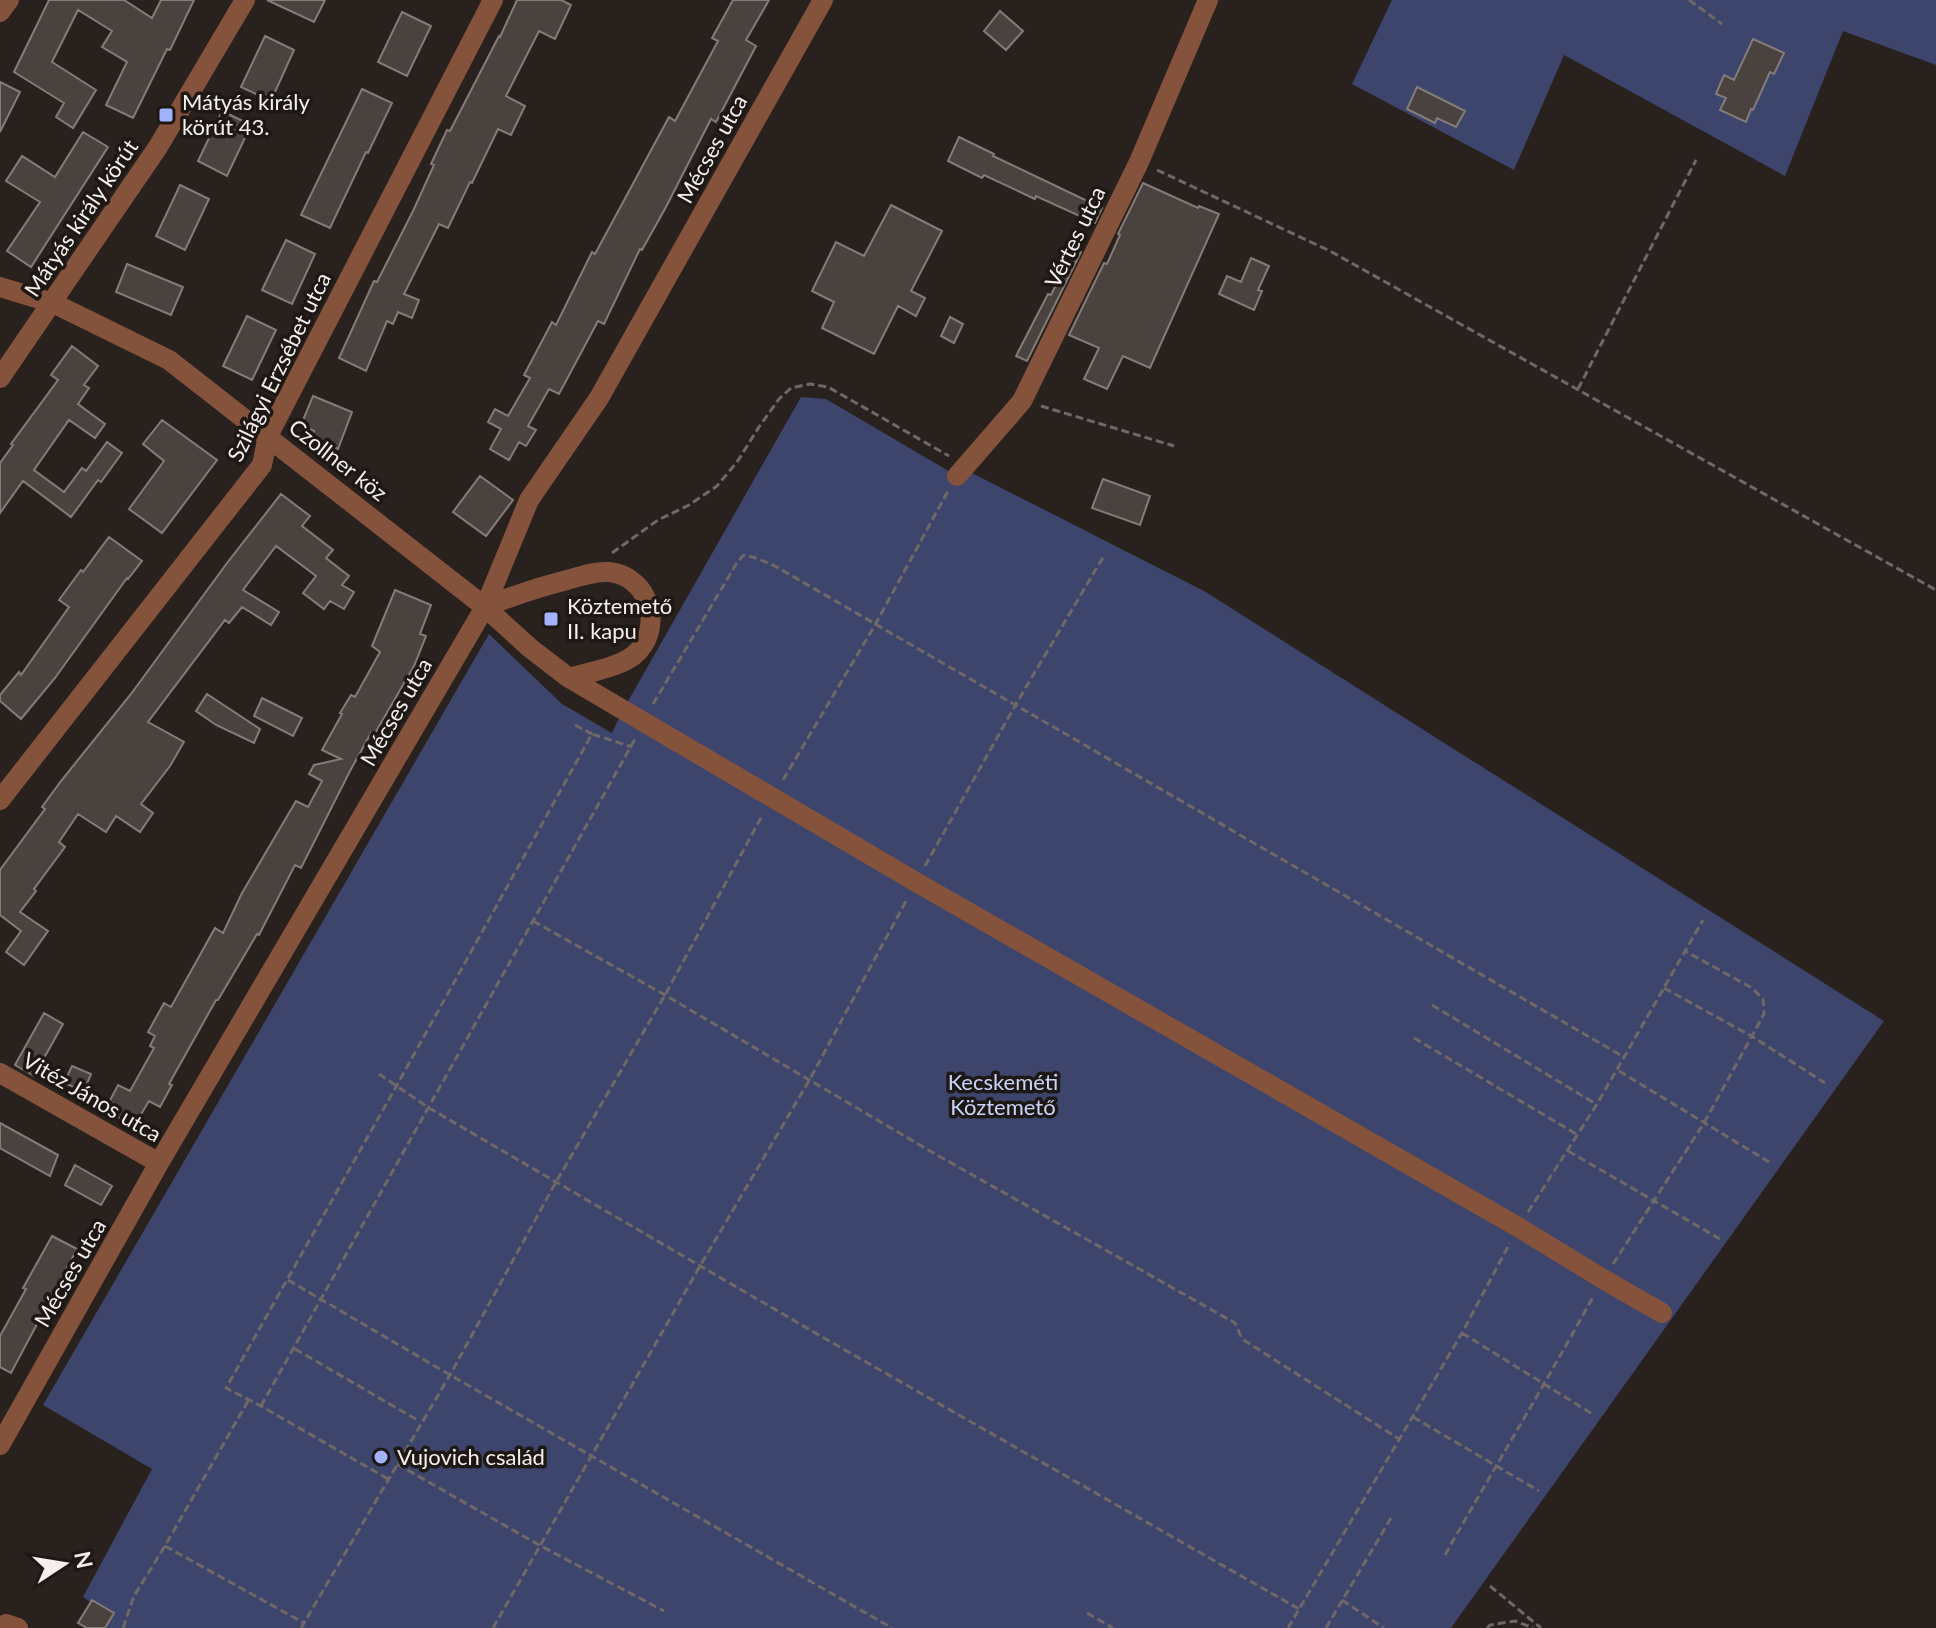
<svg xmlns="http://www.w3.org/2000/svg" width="1936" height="1628" viewBox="0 0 1936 1628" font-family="Lato,sans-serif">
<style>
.green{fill:#3d456c}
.building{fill:#49423f;stroke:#857c79;stroke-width:2}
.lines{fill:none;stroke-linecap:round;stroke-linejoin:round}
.path{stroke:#6f6866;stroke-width:3;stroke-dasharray:8 4;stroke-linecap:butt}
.minor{stroke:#85523c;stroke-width:20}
.poi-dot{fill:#a3b2fd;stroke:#1e1815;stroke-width:3}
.labels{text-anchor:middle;stroke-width:7;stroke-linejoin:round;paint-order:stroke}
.poi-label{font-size:22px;fill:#f5f0ee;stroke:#1e1815;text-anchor:start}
.street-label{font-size:22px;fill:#f5f0ee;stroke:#1e1815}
.park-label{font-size:22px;fill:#cad3fa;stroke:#1e1815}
</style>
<rect width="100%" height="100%" fill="#28211e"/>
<path class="green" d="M1392,0h544v65l-93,-34 -58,145 -221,-121 -50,115 -162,-86z
M801,397l25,2 131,77 13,-4 234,119 680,430 -433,607h-1364l-9,-5 12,-21 -7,-5 69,-128 -109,-64 446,-771 73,70 50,29 11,-23z"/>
<path class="building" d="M49,0h75l28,18 9,-18h33l-24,50 -3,-1 -34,69 -27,-13 21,-43 -25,-15 10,-16 -34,-21 -26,52 44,28 -23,38 -17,-11 8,-14 -50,-31z
M267,0h58l-11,22z
M517,0h44l10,5 -16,34 -16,-8 -33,65 19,10 -14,29 -13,-6 -26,54 -2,-1 -22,46 -9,-4 -35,70 15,6 -7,18 -14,-6 -5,12 -6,-3 -21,50 -27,-13 35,-77 3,1 36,-71 21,-46 -3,-1 16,-34 3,1 49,-95 1,1z
M733,0h36l-23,40 10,6 -40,76 -5,-3 -45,88 -24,43 -2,-1 -36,75 -6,-3 -39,73 -10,-5 -21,37 8,4 -10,16 -7,-4 -10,18 -19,-11 11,-20 -13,-7 7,-13 13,7 22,-38 -6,-3 28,-53 4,3 36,-73 3,2 74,-137 6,4 43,-80 -6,-3z
M1000,11l23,20 -17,19 -22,-19z
M402,12l29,14 -24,50 -29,-14z
M265,36l29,14 -23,51 -30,-14z
M1753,39l31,14 -10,21 -4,-2 -17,38 -2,-1 -5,13 -26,-12 6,-12 -10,-4 8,-19 10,5z
M0,82l20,10 -20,40z
M1417,87l48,24 -9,16 -19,-9 -2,5 -28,-14z
M362,89l30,14 -24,50 -2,-1 -36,76 -29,-13z
M222,111l29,14 -24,51 -29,-15z
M83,132l25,15 -77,120 -24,-16 33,-49 -34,-21 16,-25 33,21z
M959,137l35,17 -1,2 109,52 -7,15 -59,-27 -1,3 -51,-24 -2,3 -34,-17z
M1143,183l55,25 1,-2 20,8 -69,154 -27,-12 -16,33 -23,-10 15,-31 -30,-13 35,-72 3,1 13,-29 -2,-1z
M180,185l29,14 -24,51 -29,-14z
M891,205l51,26 -31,60 14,7 -9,18 -18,-10 -24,48 -52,-26 12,-26 -22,-11 24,-49 28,14z
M286,240l29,14 -23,50 -30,-14z
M1074,248l7,4 -54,109 -11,-5 32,-62 3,1z
M1251,258l18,8 -11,24 4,1 -8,19 -35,-16 8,-18 14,6z
M127,264l56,23 -12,28 -55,-23z
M247,316l29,14 -24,50 -29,-14z
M950,317l13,7 -9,19 -13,-7z
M72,346l26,20 -14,19 5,3 -11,16 27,20 -10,14 -26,-18 -35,50 30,22 18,-24 4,3 21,-29 15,11 -21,29 -3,-2 -27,37 -48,-36 -23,32v-50l13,-18 -2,-1 47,-64 -7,-5z
M313,396l39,16 -14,37 -27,-11 3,-7 -13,-6z
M162,420l55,40 -55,73 -33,-24 35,-48 -21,-17z
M480,476l33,24 -27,36 -33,-24z
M1103,479l47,17 -10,29 -48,-17z
M281,494l29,22 -8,10 31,24 -7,8 23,18 -7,9 12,7 -10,17 -14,-8 -6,8 -21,-16 13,-17 -40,-30 -33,44 36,22 -8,13 -29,-18 -13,16 -4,-3 -77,102 36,20 -14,24 -29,38 12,9 -13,19 -24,-16 -10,16 -28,-18 -19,28 6,5 -31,42 2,2 -16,21 28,19 -24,34 -18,-13 15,-21 -21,-16v-45l45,-61 -3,-2 19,-26 70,-87 96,-131z
M109,537l33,24 -14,18 -1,-1 -72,100 -34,41 -21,-18v-6l19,-23 2,3 48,-68 -10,-7 22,-30 2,2z
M395,590l36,15 -11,29 6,2 -12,30 -40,69 -3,-2 -21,38 -49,97 -6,-3 -36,70 -2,-1 -39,66h-2l-47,84 3,1 -12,22 -11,-6 -15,25 -29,-16 13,-25 12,6 24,-43 -4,-2 5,-10 -7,-4 16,-29 7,4 44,-79 8,5 19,-40 54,-92 12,6 14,-26 -13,-7 5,-9 27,-6 -19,-9 20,-36 -2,-1 11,-18 4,2 25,-45 -8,-6z
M207,694l53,35 -6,14 -38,-18 -20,-14z
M262,698l40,20 -9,18 -39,-20z
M44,1013l19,11 -29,52 -19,-11z
M72,1066l19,8 -7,17 -20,-8z
M0,1123l58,32 -8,21 -50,-28z
M75,1165l37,21 -11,19 -36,-20z
M52,1236l25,13 -66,124 -11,-6v-31l26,-47 -3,-1z
M92,1600l22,13 -9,15h-18l-9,-5z"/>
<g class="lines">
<path class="path" d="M1689,0l33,24
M1157,170l173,81 606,339
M1578,389l118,-229
M1041,406l133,40
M612,553l46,-33 31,-15 28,-19 20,-24 22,-35 20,-28 12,-11 19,-4 18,3 121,69
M653,704l85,-143 6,-6 12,3 19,8 849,491
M575,725l17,9
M783,780l92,-155 73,-134
M925,866l91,-162 89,-150
M533,921l132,74 265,156 305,172 7,16 157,100
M1664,988l89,49 72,46
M1432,1005l164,99
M1414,1038l164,97
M1619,1071l150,91
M379,1074l50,34 395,230 475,271
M1568,1151l152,88
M1528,1212l69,-108 106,-184
M1613,1264l91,-141 60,-109 -1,-15 -11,-11 -67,-37
M288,1280l162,95 442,253
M1462,1333l132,82
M295,1349l124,72
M261,1406l374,-667
M1413,1417l126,74
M397,1464l142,81 125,66
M388,1479l-127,-73 -35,-18 171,-303 195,-351 40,13
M165,1546l139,77
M1445,1555c49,-87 101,-172 149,-260
M1490,1586l51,42
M1342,1600l42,28
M1087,1613l26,15
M123,1628l11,-32 31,-50 83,-145
M301,1628l149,-253 106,-193 109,-187 98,-181
M493,1628l207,-362 110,-187 96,-178
M1288,1628l174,-295 48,-90
M1326,1628l65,-110
M1487,1628l3,-3 25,-4 18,7"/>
<path class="minor" d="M0,12l9,-12
M0,287l53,16 116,57 316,247 45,41 39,30 347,204 602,345 85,52 59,34
M0,378l158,-231 87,-147
M957,476l65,-75 117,-239 69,-162
M485,607c27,-11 54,-20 82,-27 14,-4 28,-9 42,-8 42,4 56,59 24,84 -17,12 -44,16 -64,22
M0,800l262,-335 6,-29 225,-436
M0,1073l159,90
M0,1445l159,-282 326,-556 44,-107 70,-102 224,-398
M6,1624l12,4"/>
</g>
<g class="poi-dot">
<rect x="158" y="107" width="16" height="16" rx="4"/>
<rect x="543" y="611" width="16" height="16" rx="4"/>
<circle cx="381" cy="1457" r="8"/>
</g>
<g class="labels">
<g class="poi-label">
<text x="182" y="110">Mátyás király<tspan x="182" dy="25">körút 43.</tspan></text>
<text x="567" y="614">Köztemető<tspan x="567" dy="25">II. kapu</tspan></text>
<text x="397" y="1465">Vujovich család</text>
</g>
<g class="street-label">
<text transform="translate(712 149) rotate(-61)" y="8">Mécses utca</text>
<text transform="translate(81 218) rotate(-56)" y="8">Mátyás király körút</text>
<text transform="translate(1075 237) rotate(-64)" y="8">Vértes utca</text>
<text transform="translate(279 367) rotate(-64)" y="8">Szilágyi Erzsébet utca</text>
<text transform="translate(338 460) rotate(38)" y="8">Czollner köz</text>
<text transform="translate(396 712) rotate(-60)" y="8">Mécses utca</text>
<text transform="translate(92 1097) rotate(30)" y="8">Vitéz János utca</text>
<text transform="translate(70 1273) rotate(-60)" y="8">Mécses utca</text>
</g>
<g class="park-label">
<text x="1003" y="1090">Kecskeméti<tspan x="1003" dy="25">Köztemető</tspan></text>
</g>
</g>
<g transform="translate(64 1564) rotate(78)" stroke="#1e1815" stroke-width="6" paint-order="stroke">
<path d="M0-6L14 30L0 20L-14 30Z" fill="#f5f0ee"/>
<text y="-12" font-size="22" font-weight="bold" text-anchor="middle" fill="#f5f0ee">N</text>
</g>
</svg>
